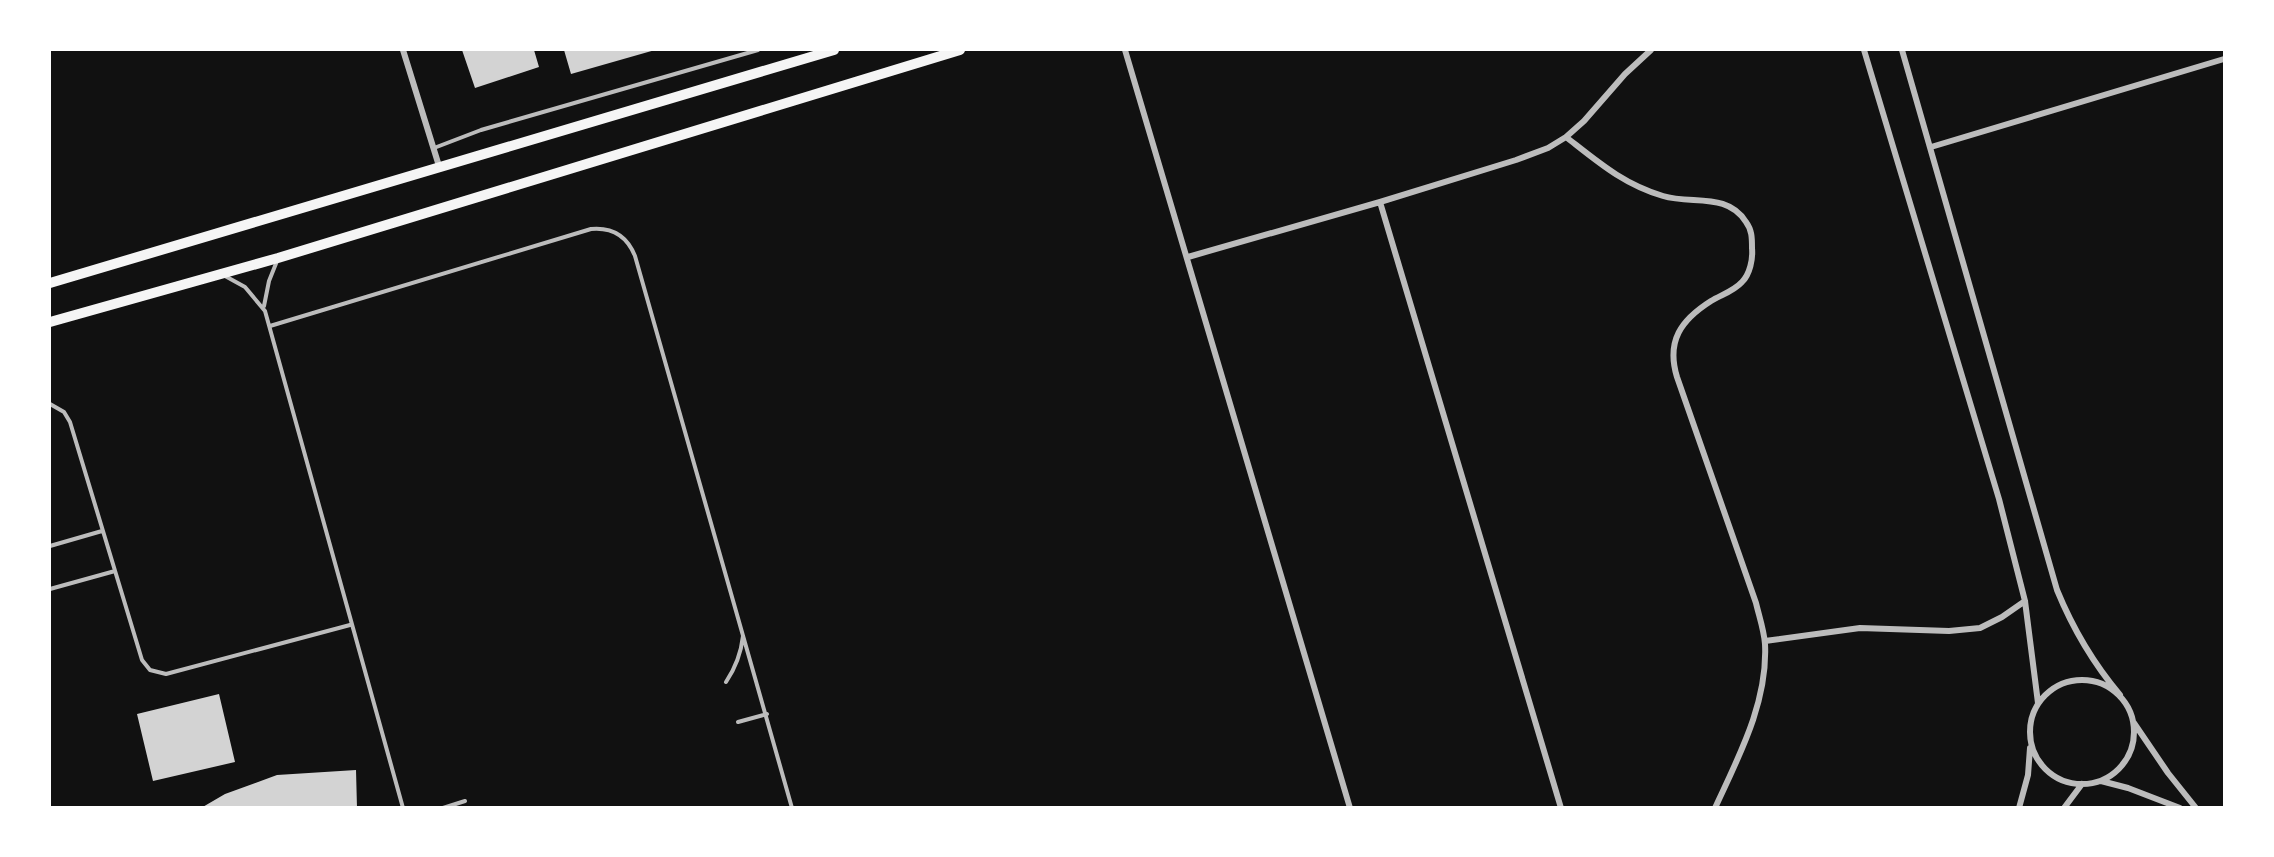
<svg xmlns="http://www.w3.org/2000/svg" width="2274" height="857" viewBox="0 0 2274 857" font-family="'Space Grotesk',sans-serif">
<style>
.building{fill:#d3d3d3}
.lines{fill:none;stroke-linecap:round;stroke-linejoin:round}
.service{stroke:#bcbcbc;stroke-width:4}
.minor{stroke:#bcbcbc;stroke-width:6}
.secondary{stroke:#f5f5f5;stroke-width:10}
</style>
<rect width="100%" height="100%" fill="#111"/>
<path class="building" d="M462,50h72l5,17 -64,21z
M564,50h91l-84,24z
M219,694l16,68 -82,19 -16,-67z
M356,770l1,38h-156l24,-14 52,-19z"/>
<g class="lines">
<path class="service" d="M434,148l47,-18 277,-80
M225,276l20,11 20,24 138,497
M264,306l5,-25 8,-20
M270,326l321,-97c22,-2 36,7 44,27l157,552
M50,404l14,8 6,10 72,238 8,10 16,4 184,-49
M50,546l52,-15
M50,589l65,-18
M726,682c10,-15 15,-28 17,-46
M738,722l29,-8
M443,808l22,-7"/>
<path class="minor" d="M403,50l36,116
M1125,50l225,758
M1864,50l135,449 26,102 13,102
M1902,50l155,540c16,39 36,73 63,105
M1566,137c32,25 57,47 97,59 29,9 64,-4 83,26 6,8 6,16 6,26 1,11 -2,26 -10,34 -8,9 -21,13 -31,19 -30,19 -45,40 -34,76l79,226c3,13 8,27 9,41 3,58 -26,112 -50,164
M1931,147l293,-88
M1380,202l181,606
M1188,257l192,-55 136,-42 32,-12 18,-11 18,-16 41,-47 26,-24
M1765,641l95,-13 89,3 31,-3 22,-11 23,-16
M2030 732a52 52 0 1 1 104 0a52 52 0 1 1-104 0Z
M2134,723l34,50 28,35
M2101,781l27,7 52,20
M2019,808l9,-33 2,-27
M2064,808l18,-24"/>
<path class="secondary" d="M50,283l784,-233
M50,322l228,-64 682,-208"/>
</g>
<rect width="2274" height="857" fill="none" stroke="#ffffff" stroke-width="102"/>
</svg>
